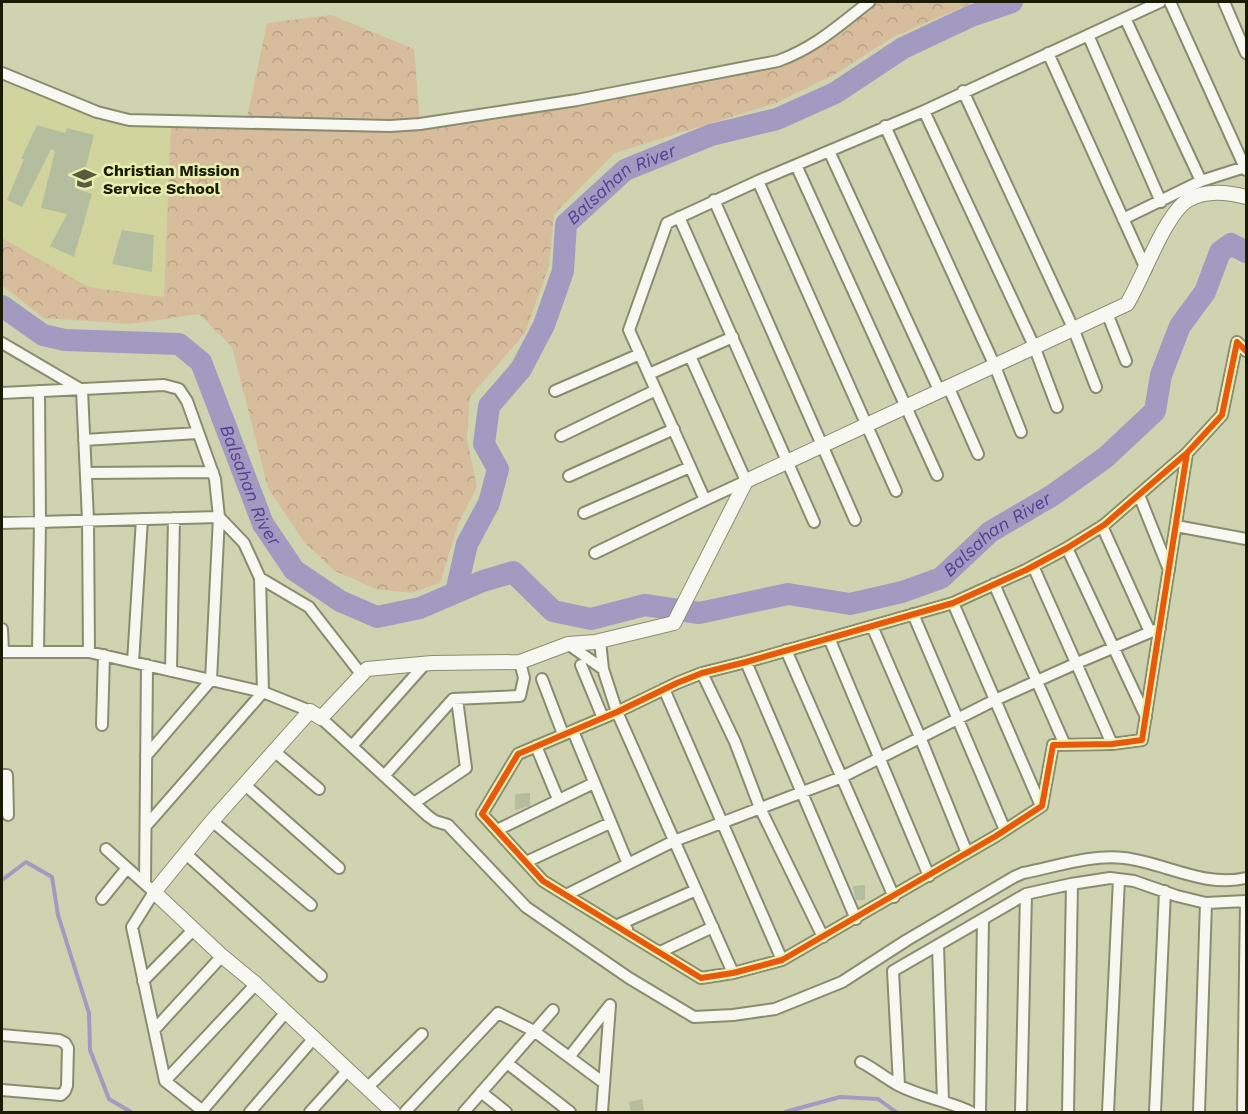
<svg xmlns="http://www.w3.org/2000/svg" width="1248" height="1114" viewBox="0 0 1248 1114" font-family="'Work Sans',sans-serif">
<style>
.built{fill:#d1d59d}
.forest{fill:url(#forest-crowns)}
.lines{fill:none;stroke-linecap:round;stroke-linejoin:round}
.stream{stroke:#a29ac1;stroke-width:4}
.river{stroke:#a29ac1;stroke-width:22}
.building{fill:#b5bd9f}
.minor-casing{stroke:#8a8c70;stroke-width:14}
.tertiary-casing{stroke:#8a8c70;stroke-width:16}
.minor{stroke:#f8f8f3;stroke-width:10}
.tertiary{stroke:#f8f8f3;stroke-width:14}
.cycleway-casing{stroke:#e9efae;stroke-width:10}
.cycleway{stroke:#e8590c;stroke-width:6}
.labels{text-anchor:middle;stroke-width:5;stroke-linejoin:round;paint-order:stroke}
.poi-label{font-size:16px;font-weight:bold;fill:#191b02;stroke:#e9efae;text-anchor:start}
.water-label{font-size:18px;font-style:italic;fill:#553e94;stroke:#e9efae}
</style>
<defs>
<pattern id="forest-crowns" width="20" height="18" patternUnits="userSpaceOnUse" patternTransform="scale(1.5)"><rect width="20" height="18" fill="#d8bd9d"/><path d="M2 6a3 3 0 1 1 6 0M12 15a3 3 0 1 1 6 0" fill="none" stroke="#b9a286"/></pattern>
</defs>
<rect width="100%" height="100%" fill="#d0d3b0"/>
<path class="built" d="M2,73l107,43 62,5 -7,176 -76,-10 -86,-49z"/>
<path class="forest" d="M869,2h105l-81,35 -59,38 -58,28 -161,50 -61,61 -5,52 -24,67 -55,64 -3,42 10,48 -18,35 -19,61 -29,10 -35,-4 -41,-18 -31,-29 -36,-54 -36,-141 -33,-33 -69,10 -87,-6 -41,-33v-47l86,49 76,10 7,-176 75,1 21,-99 64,-8 83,34 6,74 369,-66z"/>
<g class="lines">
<path class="stream" d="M2,880l24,-18 26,15 6,38 31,98 1,37 19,49 22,13
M785,1112l55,-15 38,2 18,13"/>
<g class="river">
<path id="s1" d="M2,306l41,29 22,5 114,4 22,18 62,162 31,46 46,31 37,16 43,-9 63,-27 30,-9 40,39 38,8 54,-14 54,8 89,-19 62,10 52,-12 39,-14 49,-46 63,-37 53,-38 49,-46 6,-36 19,-49 25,-34 15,-40 11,-8 15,8"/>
<path id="s2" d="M456,592l11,-48 22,-41 9,-34 -14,-25 5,-38 32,-37 23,-44 19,-54 3,-47 59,-54 86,-35 66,-16 58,-26 68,-45 68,-32 41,-14"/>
</g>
</g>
<path class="building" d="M37,125l28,8 2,-5 27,7 -14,55 12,4 -18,63 -24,-11 17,-32 -26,-6 14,-57 -4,-2 -29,58 -15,-7 17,-41h-3z
M122,230l32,5 -2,37 -40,-8z
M530,793v13l-15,4v-16z
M865,885v15h-9l-3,-14z
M642,1099l2,11 -13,2 -2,-10z"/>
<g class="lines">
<defs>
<path id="minor" d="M1170,2l76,168
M1224,2l22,51
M1125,18l76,163
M1088,35l73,167
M1048,53l98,216
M2,73l95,39 32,8 261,6 30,-2 157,-24 201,-39c38,-14 60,-35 91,-59
M963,91l110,237 23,59
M924,111l110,235 23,61
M885,126l109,238 27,68
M829,151l110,239
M796,165l141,310
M758,181l138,310
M714,200l141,320
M679,217l135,305
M1123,219l78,-38 44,-14
M1107,313l19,48
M2,343l80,47 6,130 1,132
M690,356l56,125 -41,19 -76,-170 38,-107 91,-42 166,-70 236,-109
M649,374l84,-37
M948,386l30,68
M555,391l85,-37
M2,393l162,-8 15,4 8,12 28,78 4,38 25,26 16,35 3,114 -117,134
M561,436l95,-46
M84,440l114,-7
M1187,453l-45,287 -30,4 -59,1 -11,61 -46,30 -214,124 -49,13 -32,5 -158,-97 -61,-67 36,-60 99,-42 60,-29 25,-10 44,-11 207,-59 73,-33 41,-22 37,-23 83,-72 35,-38 15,-73 9,9
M86,473l127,-1
M569,476l105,-47
M1139,495l30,75
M584,513l106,-46
M2,523l217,-6 -8,163 -65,76
M1102,526l48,106
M1176,526l70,13
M1067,548l79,169
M595,553l110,-53
M1033,566l79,178
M260,578l49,29 52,67
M994,584l71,161
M953,603l88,203
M913,614l92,216
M872,626l48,111 47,116
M2,629l1,23
M829,638l100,238
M600,641l3,28 14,43 116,261
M568,644l35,25
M786,650l108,247
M2,652h87l174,40 47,19
M38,652l2,-130 -1,-131
M133,662l9,-143
M746,662l110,257
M581,665l22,53
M171,671l3,-153
M702,673l33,69 25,66 63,129
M542,679l21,55
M664,689l118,271
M321,718l107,98 7,5 13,4 78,82 103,71 65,39 39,-2 42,-6 67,-27 65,-42 107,-63 9,-4c32,-6 68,-19 101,-15 42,5 80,30 122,20
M102,725l2,-70
M573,731l55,133
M352,746l73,-82
M536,746l22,53
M274,751l45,38
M2,775h5l1,40
M384,776l69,-77 67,-3 4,-18 -4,-16
M244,784l95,84
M414,803l52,-35 -9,-69
M212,821l99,84
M497,830l97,-47
M106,849l48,43 -22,35 33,154 39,31
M185,853l136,123
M526,862l84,-39
M145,884l2,-219
M566,895l108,-54 168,-64 153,-77 82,-37 83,-35
M102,899l25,-31
M627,929l-7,-5 76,-34
M938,945l5,156
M656,950l4,2 53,-25
M143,981l51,-52
M154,1030l68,-74
M2,1035l57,5 6,3 3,5 -1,38 -2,5 -4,4 -59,-5
M570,1056l40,-51
M861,1062c14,7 24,16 37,23 23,12 50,16 73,27
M507,1063l63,49
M165,1081l91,-97
M899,1085l-6,-114 133,-77 45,-10 39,-6 24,3 43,15 29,7 40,-2
M367,1088l55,-54
M481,1092l25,20
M202,1111l84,-99
M250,1112l64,-74
M310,1112l38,-42
M405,1112l93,-99 36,18 70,52
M464,1112l89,-102
M602,1112l8,-107
M980,1112l3,-193
M1021,1112l5,-218
M1068,1112l4,-228
M1108,1112l11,-233
M1155,1112l10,-221
M1199,1112l7,-209
M1243,1112l3,-211"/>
<path id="tertiary" d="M393,1112l-137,-128 -34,-28 -68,-64 58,-71 98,-110 11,7 46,-49 65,-6 88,-1 48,-18 27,-2 79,-19 72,-142 381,-177c16,-26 38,-90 61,-104 17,-10 40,-8 58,-3"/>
</defs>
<use href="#minor" class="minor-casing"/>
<use href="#tertiary" class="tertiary-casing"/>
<use href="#minor" class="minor"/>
<use href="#tertiary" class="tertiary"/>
<defs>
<path id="cycleway" d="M1187,453l-45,287 -30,4 -59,1 -11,61 -46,30 -214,124 -49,13 -32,5 -158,-97 -61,-67 36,-60 99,-42 60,-29 25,-10 44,-11 207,-59 73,-33 41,-22 37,-23 83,-72 35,-38 15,-73 9,9"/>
</defs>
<use href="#cycleway" class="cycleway-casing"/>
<use href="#cycleway" class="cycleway"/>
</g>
<defs>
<symbol id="school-bare" viewBox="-9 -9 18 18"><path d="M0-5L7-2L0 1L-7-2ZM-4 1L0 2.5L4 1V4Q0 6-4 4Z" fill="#595b3f" stroke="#e9efae" stroke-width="2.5" paint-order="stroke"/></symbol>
</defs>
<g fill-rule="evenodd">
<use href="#school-bare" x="68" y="162" width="33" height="33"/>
</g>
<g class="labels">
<g class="poi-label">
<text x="103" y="176">Christian Mission<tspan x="103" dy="18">Service School</tspan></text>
</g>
<g class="water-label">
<text dy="6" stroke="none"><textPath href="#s2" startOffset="470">Balsahan River</textPath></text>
<text dy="6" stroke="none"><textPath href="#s1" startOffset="348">Balsahan River</textPath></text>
<text dy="6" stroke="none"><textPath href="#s1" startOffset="1209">Balsahan River</textPath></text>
</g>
</g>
<rect width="1248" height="1114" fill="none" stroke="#191b02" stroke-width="6"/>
</svg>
